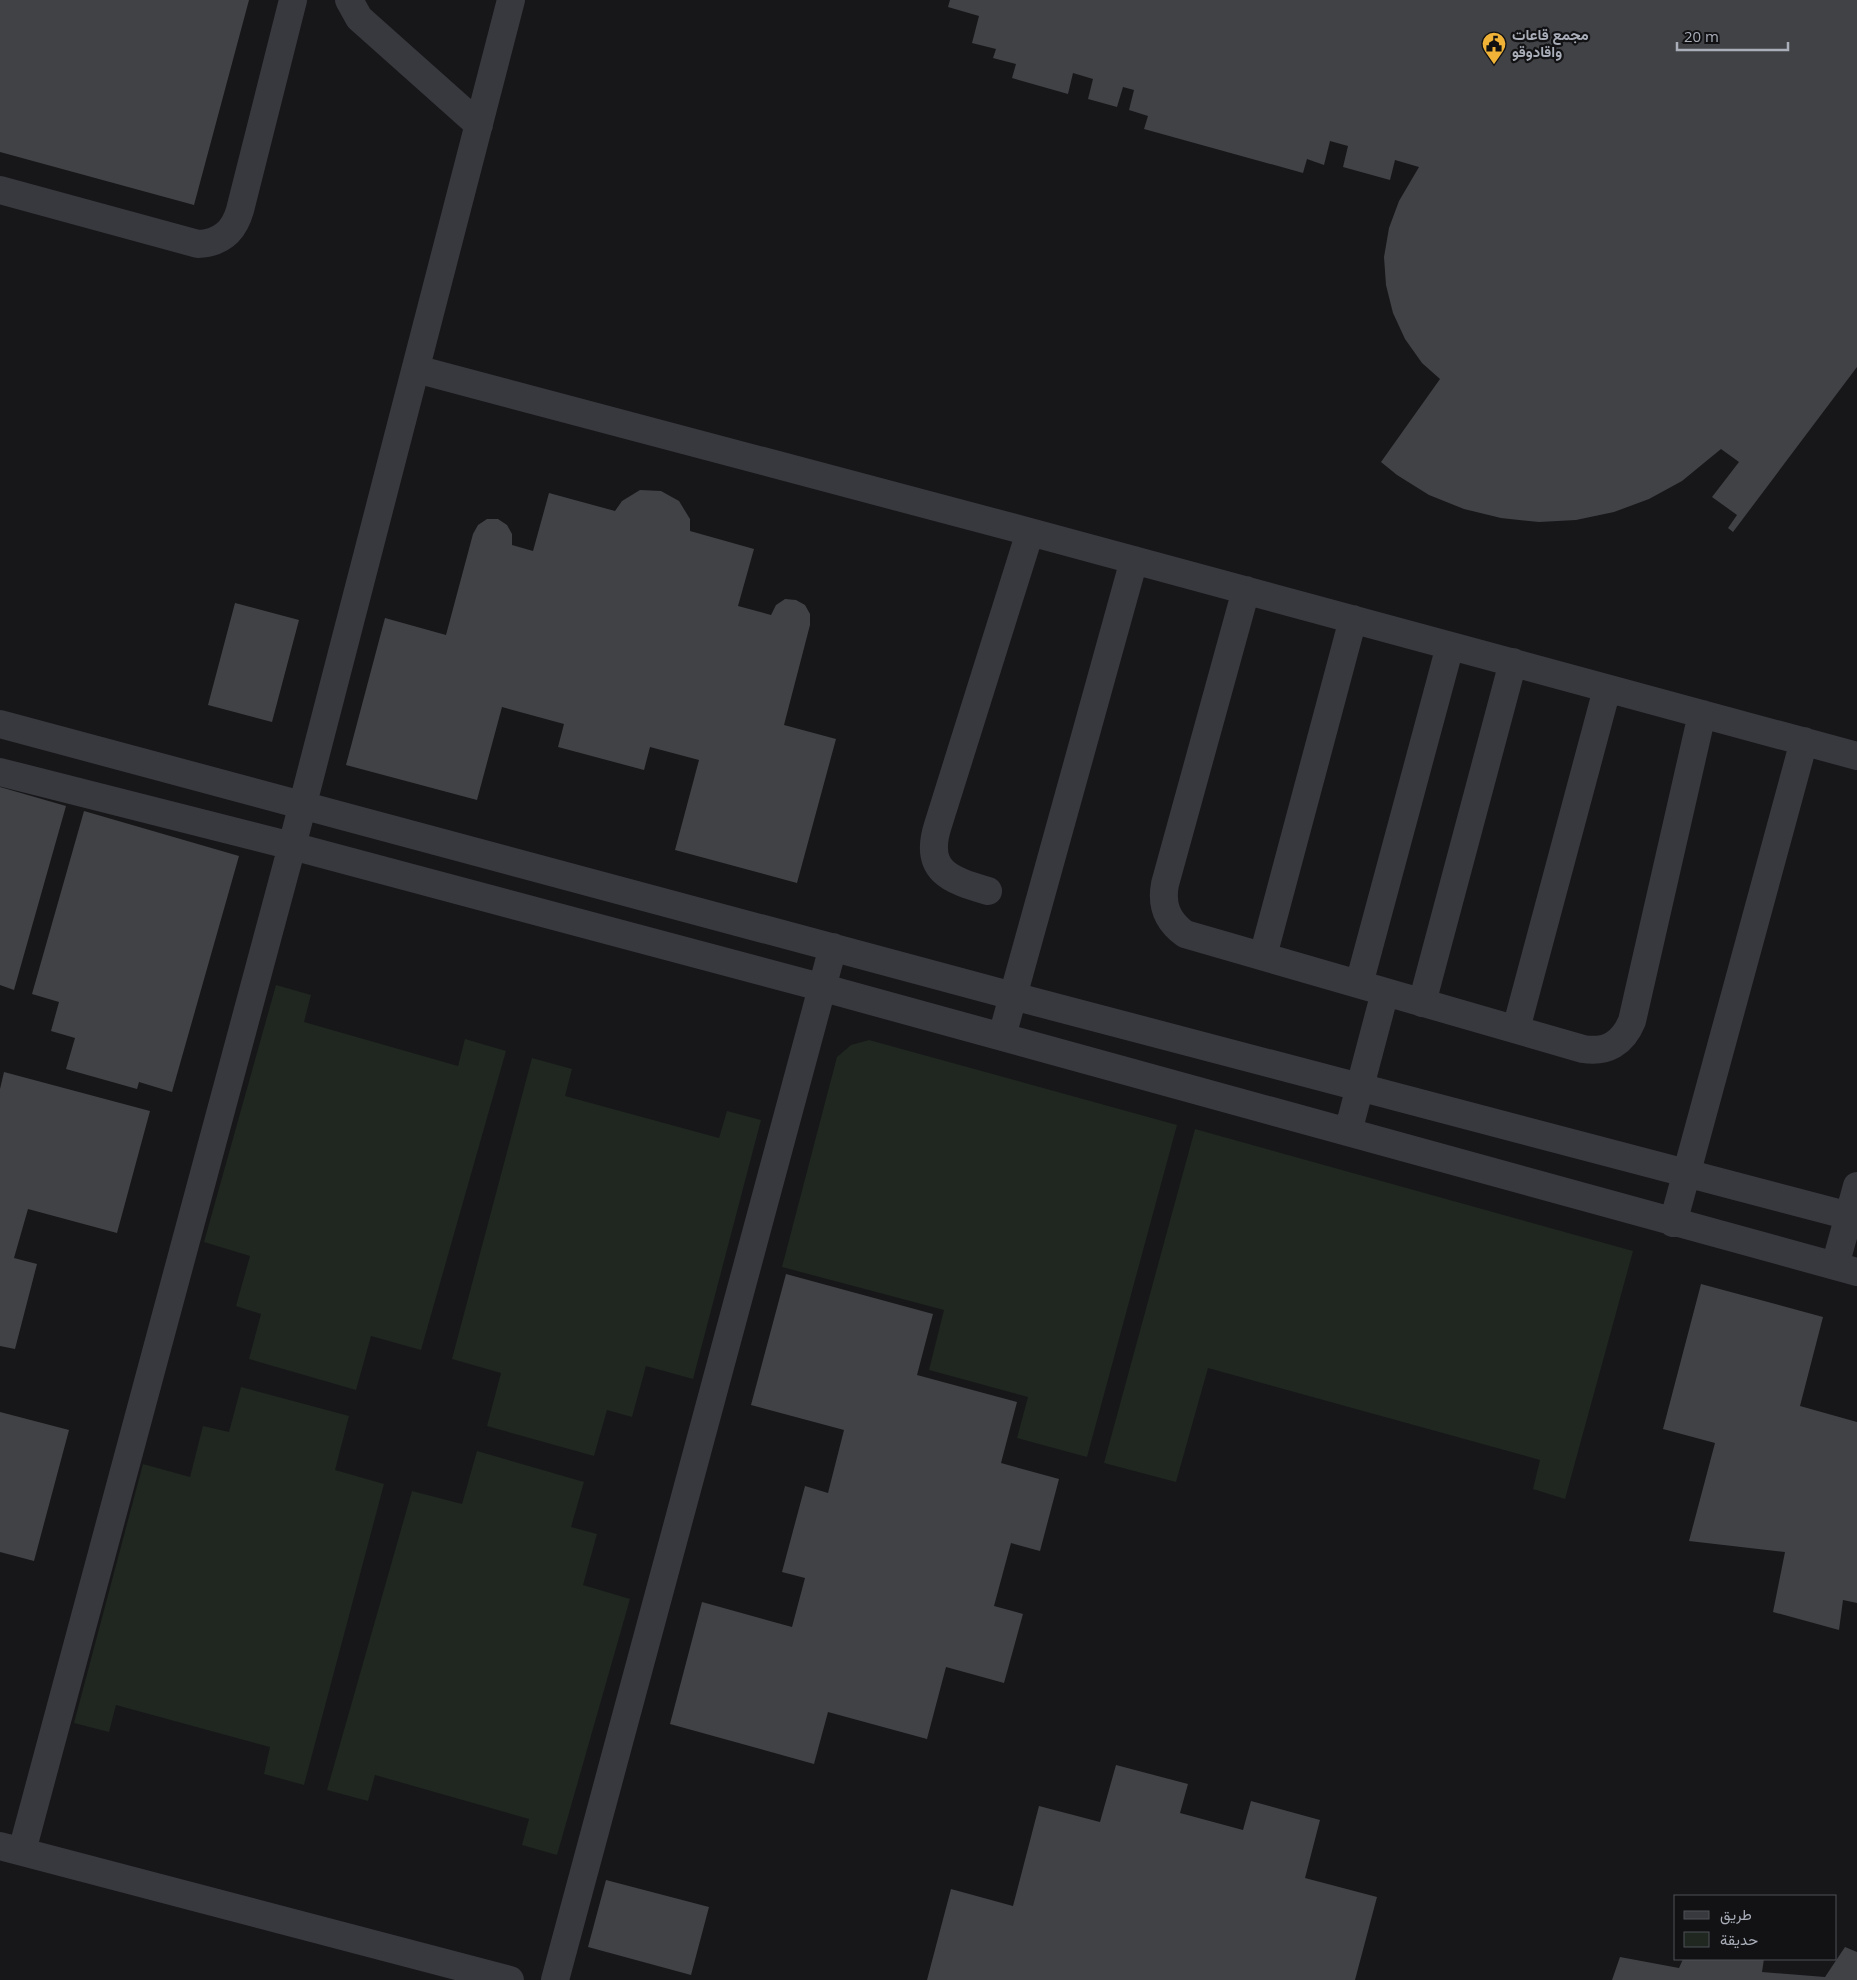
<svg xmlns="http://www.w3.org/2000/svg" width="1857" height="1980" viewBox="0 0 1857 1980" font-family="'Open Sans',Vazirmatn,sans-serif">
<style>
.green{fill:#1f2720}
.building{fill:#414246}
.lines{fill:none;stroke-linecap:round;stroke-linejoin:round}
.minor{stroke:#38393e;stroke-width:28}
.labels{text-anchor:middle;stroke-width:4.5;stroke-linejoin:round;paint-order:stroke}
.poi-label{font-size:15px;font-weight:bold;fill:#a9aeb9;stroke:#121214;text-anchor:start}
</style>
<rect width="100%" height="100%" fill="#171719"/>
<path class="green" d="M276,985l35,10 -7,27 154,44 7,-27 41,12 -85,299 -50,-14 -15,54 -107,-31 12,-45 -25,-8 14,-50 -46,-14z
M869,1040l308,85 -90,332 -70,-19 11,-41 -99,-27 15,-60 -162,-43 55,-210 14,-12z
M532,1058l40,11 -7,27 154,42 8,-27 34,9 -68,259 -47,-13 -14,51 -25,-7 -13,46 -107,-30 14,-53 -49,-14z
M1195,1129l438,122 -68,248 -32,-10 7,-29 -332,-92 -32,114 -72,-19z
M241,1387l108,29 -14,54 49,14 -80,301 -40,-11 6,-27 -154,-42 -7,27 -35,-9 69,-259 47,13 13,-51 26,6z
M477,1451l107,31 -13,45 26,7 -14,51 47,14 -73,256 -35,-10 7,-26 -154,-44 -7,26 -41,-11 85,-299 50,13z"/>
<path class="building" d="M0,0h249l-55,205 -194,-53z
M950,0h907v367l-124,165 -5,-4 9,-13 -25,-18 27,-35 -18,-13 -39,32 -33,18 -35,13 -38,8 -37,2 -38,-4 -37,-9 -35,-14 -32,-20 -16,-13 59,-83 -18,-16 -17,-24 -12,-26 -7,-28 -2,-28 5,-29 10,-27 20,-34 -24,-7 -5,20 -47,-13 5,-21 -18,-5 -6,24 -17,-6 -4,14 -159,-44 4,-13 -19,-6 5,-20 -11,-3 -6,20 -29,-8 5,-20 -20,-6 -5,21 -56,-16 4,-14 -23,-6 3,-9 -24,-6 7,-27 -31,-9z
M640,490l21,1 18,10 11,18v12l64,18 -16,57 33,9 5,-10 9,-6 11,1 9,5 5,9v11l-26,100 52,14 -39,144 -122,-33 24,-90 -49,-13 -6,23 -86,-23 6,-23 -62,-17 -25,93 -131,-35 39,-147 61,17 27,-101 5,-9 9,-6h11l9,6 5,9v11l21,6 16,-58 66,18 7,-10z
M235,603l64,17 -27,102 -64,-17z
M0,787l66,19 -52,184 -14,-5z
M84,811l155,45 -67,236 -33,-10 -2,7 -71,-20 9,-31 -24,-7 8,-29 -27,-8z
M4,1072l146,39 -33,122 -89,-24 -14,49 23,6 -22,85 -15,-3v-257z
M786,1274l147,40 -16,61 100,27 -16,61 58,16 -19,72 -29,-8 -17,63 29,8 -19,69 -58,-16 -19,72 -99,-27 -14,52 -144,-40 32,-122 90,25 13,-49 -23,-6 23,-86 23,7 16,-63 -93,-25z
M1701,1284l122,33 -23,89 57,16v181l-14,-3 -4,30 -66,-18 12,-60 -96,-11 26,-98 -52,-14z
M0,1412l69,18 -35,131 -34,-9z
M1116,1765l72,19 -8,29 63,17 8,-29 69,19 -15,58 72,19 -22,83h-428l24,-91 62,17 26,-100 61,16z
M606,1880l103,27 -18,68 -103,-28z
M1845,1947l12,5v28h-245l8,-23 59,11 4,-9h81l-2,13 63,5z"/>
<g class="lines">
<path class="minor" d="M349,0l10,18 120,107
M0,190l198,54c23,-1 36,-13 42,-34l53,-210
M416,369l614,163 827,224
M1246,590l-81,294c-4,21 2,37 20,50l398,115c24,4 40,-6 49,-28l70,-307
M0,724l1013,272 844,222
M0,772l292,74 532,142 1033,284
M988,891c-38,-11 -65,-20 -50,-66l92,-293
M1263,956l90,-337
M1359,984l91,-338
M1422,1003l91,-341
M1516,1029l91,-340
M1002,1036l132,-476
M1348,1132l37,-140
M1673,1223l131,-482
M1835,1266l22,-80
M0,1846l510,134
M22,1851l270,-1005 219,-846
M555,1980l278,-1033"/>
</g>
<defs>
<symbol id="civic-pin" viewBox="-11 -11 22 30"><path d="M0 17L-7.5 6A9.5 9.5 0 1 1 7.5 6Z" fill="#f0b338" stroke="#121214"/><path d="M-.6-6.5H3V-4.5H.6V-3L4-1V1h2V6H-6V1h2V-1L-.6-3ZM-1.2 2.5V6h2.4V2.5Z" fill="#111"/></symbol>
</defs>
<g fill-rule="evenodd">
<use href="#civic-pin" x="1480" y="30" width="28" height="38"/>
</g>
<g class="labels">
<g class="poi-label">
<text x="1512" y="40">مجمع قاعات<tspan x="1512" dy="17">واقادوقو</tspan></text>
</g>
</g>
<rect x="1674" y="1895" width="162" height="65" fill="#121214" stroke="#4e5056"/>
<rect x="1684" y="1911" width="25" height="8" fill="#38393e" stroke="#4e5056"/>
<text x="1720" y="1920" font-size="15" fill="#a9aeb9">طريق</text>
<rect x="1684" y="1932" width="25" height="15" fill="#1f2720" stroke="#4e5056"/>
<text x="1720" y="1945" font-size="15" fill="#a9aeb9">حديقة</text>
<path d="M1677 42v8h111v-8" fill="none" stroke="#a9aeb9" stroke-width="2.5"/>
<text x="1684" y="42" font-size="15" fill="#a9aeb9" stroke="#121214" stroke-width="4" paint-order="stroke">20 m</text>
</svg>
